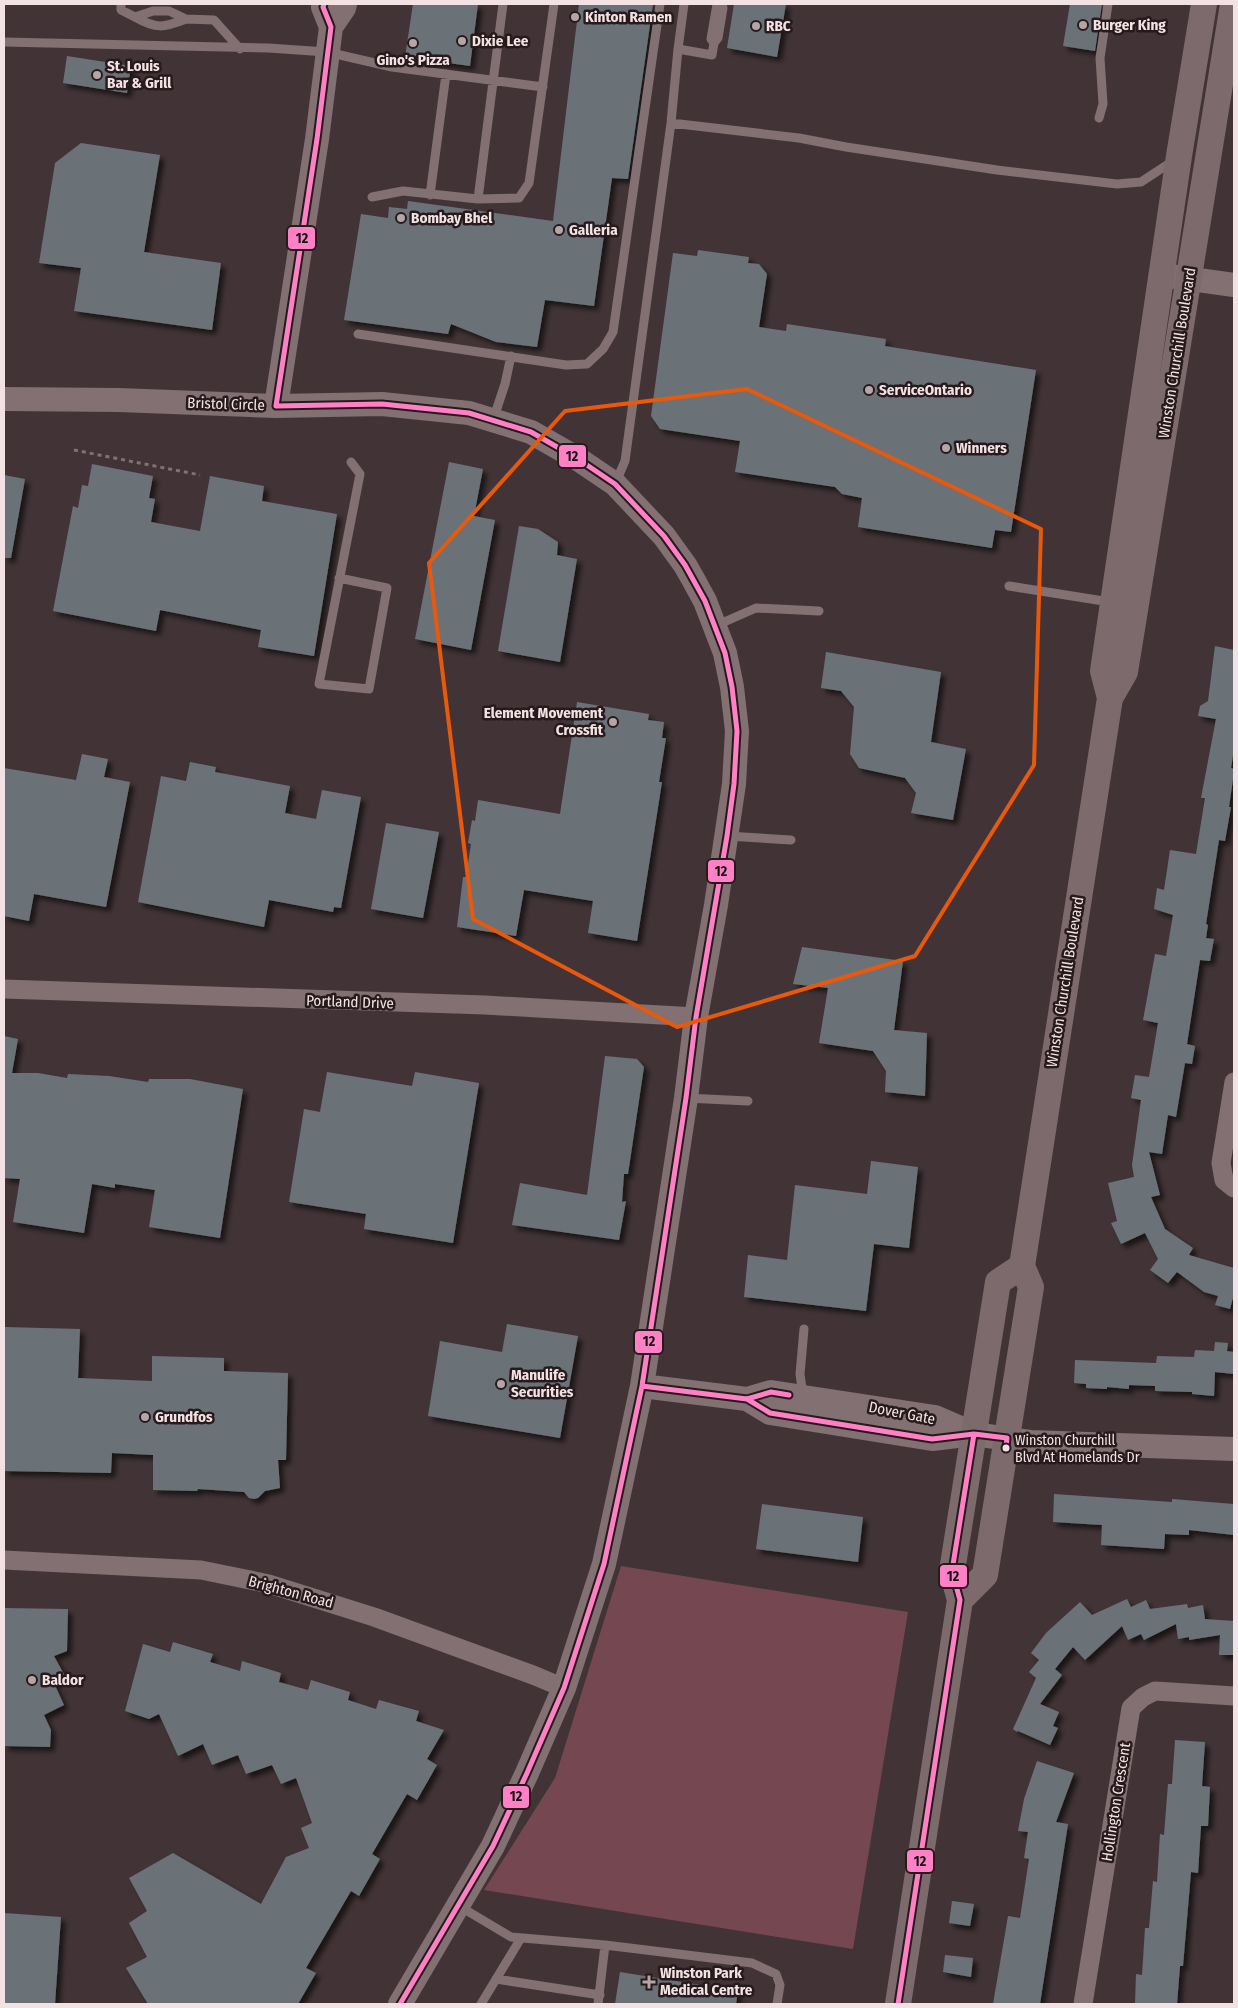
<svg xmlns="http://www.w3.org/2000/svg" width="1238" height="2008" viewBox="0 0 1238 2008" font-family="'Fira Sans Condensed',sans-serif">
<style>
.green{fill:#754750}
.building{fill:#6a7278;filter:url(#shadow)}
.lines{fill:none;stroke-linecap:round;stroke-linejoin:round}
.path{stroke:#807274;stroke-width:3;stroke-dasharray:4 4;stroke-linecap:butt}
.service{stroke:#827073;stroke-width:9}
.minor{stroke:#827073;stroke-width:19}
.tertiary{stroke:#827073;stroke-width:24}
.secondary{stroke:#7c6a6c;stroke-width:26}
.bus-1-casing{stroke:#261a1c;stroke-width:9}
.bus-1{stroke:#ff80c5;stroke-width:5}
.marked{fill:none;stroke:#e8590c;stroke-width:4;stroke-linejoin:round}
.poi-dot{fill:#b5a5a7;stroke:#261a1c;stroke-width:2}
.bus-dot{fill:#f3e2e4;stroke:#261a1c;stroke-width:2}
.labels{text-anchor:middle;stroke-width:5;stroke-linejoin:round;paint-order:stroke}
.bus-label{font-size:14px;fill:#f3e2e4;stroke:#261a1c;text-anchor:start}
.poi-label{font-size:15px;font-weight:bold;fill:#f3e2e4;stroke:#261a1c;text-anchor:start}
.street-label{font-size:15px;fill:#f3e2e4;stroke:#261a1c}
.line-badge{stroke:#261a1c;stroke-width:2}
.pale-badge-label{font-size:14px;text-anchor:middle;font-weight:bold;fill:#111}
</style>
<defs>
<filter id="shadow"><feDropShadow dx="4.5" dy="4.5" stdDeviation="2.5" flood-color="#0009"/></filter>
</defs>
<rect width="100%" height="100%" fill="#423436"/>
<path class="green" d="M621,1566l287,46 -55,337 -369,-59 71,-112z"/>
<path class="building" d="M413,4h65l-8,62 -65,-9z
M579,4h74l-25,175 -16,-1 -18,128 -49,-6 -8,47 -41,-5 -45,-18 -3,10 -104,-14 17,-106 27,4 1,-11 18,2 1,-8 145,20z
M734,4h52l-9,53 -50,-9z
M1070,4h32l-7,47 -32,-5z
M67,56l64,10 -4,27 -64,-10z
M81,143l79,12 -16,97 77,11 -9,67 -138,-19 7,-43 -42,-5 16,-100z
M698,250l51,7 -1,6 11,1 8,10 -8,53 27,4 1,-7 99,15 -1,7 151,24 -25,162 -16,-2 -3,18 -134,-21 4,-29 -20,-4 -7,-7 -100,-15 5,-31 -80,-12 -9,-13 22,-163 24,3z
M449,462l34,7 -9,47 21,4 -24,130 -56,-11z
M92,464l61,12 -4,22 6,1 -4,23 49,9 10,-55 54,10 -2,15 75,13 -23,142 -56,-9 3,-17 -101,-20 -4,21 -103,-20 20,-105 5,2 4,-23 6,1z
M4,475l21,4 -14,79h-7z
M519,526l19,3 20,13 -1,13 20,4 -17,103 -62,-11z
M1215,646l19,4v99l-3,19 3,1v3l-5,35h2l-6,34 -6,-1 -13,84 2,1 -2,13 8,1 -4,22 -10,-1 -13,84 8,2 -3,18 -7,-1 -9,54 -8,-2 -6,39 -13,-2 11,43 -9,2 14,32 28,19 -4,7 45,13v26l-4,15 -15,-4 3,-9 -14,-4 -27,-20 -9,11 -18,-13 8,-11 -13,-26 -24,11 -10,-21 6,-2 -9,-38 26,-6 -2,-12 9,-65 -10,-2 4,-23 14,2 9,-54 -15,-3 12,-66 11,2 7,-41 -19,-6 3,-21 7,2 6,-40 26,4 9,-56h-4l15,-79 -18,-3 2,-10 8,-5z
M826,652l115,20 -10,70 35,7 -13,71 -42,-7 5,-20 -11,-15 -46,-10 -9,-14 4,-47 -13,-16 -20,-3z
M577,702l72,12 -1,6 16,2 -2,16h4l-7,44h3l-25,159 -49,-8 5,-32 -69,-11 -8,46 -59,-9 6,-50h3l5,-33 -3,-1 4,-23 3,1 3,-21 82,14z
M82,754l26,5 -4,18 26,5 -24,125 -72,-13 -5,27 -25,-5v-148l72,12z
M190,762l26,5 -1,5 75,14 -5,27 31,6 6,-29 39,7 -20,111 -7,-1 -1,5 -64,-12 -5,27 -126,-25 23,-126 25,5z
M386,823l53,9 -16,86 -52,-9z
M802,947l101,14 -9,69 33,3 -2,63 -40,-4 1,-21 -13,-20 -54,-8 9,-55 -35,-4z
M4,1036l14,3 -6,34h26l29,5 1,-4 41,2 39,6 1,-3h41l53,10 -23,149 -71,-11 6,-37 -40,-6v4l-23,-4 -8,49 -71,-11 7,-43 -16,-1z
M605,1056l32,3 7,8 -16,107h-4l-2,28 4,-1 -7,39 -107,-15 8,-42 67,12z
M327,1072l85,14 3,-14 64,11 -26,160 -89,-14 2,-15 -77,-12 15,-93 16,3z
M871,1161l47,6 -9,81 -35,-4 -8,67 -122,-14 4,-42 39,5 8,-75 72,9z
M507,1324l71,12 -18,102 -132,-22 12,-75 62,11z
M5,1327l75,2 -2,49 74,3v-25l72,2v13l64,2 -2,87h-8l2,28 -15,3 -7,7 -4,1 -5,-1 -5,-6 -46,-3 -1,2 -44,-1v-35l-41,-2 -1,20 -107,-2z
M1215,1342l13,1 -1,8 7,1v22l-19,-2 -1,24 -22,-2v-2l-37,-1v-5l-26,-1v4l-22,-2v2l-21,-1v-4l-12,-1 1,-23 81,3 1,-7 37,1 1,-7 19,1z
M1054,1494l118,8v-3l62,5v31l-45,-5v5l-24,-1 -1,15 -63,-4 1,-20 -49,-3z
M762,1504l101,13 -5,45 -102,-13z
M1127,1599l4,8 15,-7 4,9 37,-5 1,4 15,-3 2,14 29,2v34h-15l1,-20 -31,5v-3l-11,2 -2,-15 -32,16 -3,-6 -13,6 -6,-14 -37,34 -12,-13 -18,22 7,6 -22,29 19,8 -6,14 5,2 -8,17 -32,-14 1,-2 -2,3 -4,-3 23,-51 -7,-6 10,-12 -8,-7 15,-20 34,-31 12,13z
M4,1608l64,1 -1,42 -13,5 11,20 -11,7 10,22 -20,10 7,15 -1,17 -46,-1z
M173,1642l40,12 -3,8 30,9 2,-10 39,12 -2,9 29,8 3,-10 39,12 -2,8 28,9 3,-9 40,11 -3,10 28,9 -17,29 10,6 -20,35 -10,-6 -35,60 8,5 -21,37 -8,-5 -45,77 10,5 -18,31h-150l-22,-36 21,-11 -18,-34 18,-12 -18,-33 44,-25 88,51 25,-47 23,-9 -8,-20 11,-5 -16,-45 -15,6 -9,-19 -26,9 -8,-19 -26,10 -9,-21 -25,12 -19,-42 -10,5 -24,-8 18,-67 27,8z
M1175,1740l30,2 -3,44 8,1 -2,39h-7l-3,47 -7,-1 -8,94h-3l-3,38h-42l1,-30 6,1 3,-47h4l4,-47 4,1 3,-48 4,1 4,-51h4z
M1037,1761l37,12 -18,49 12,2 -28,180h-47l15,-88 12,2 9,-59 -5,-1 4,-26 -10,-1 6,-32z
M952,1901l22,3 -4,22 -21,-3z
M4,1913l57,4 -6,87h-51z
M945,1955l28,3 -2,19 -28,-5z
M620,1972l118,19 -2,13h-121z"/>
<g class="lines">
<path class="path" d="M74,450l126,25"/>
<path class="service" d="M121,4v6l14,7 18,-6h16l17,8 28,1 26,29
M135,17c21,12 28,11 51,2
M4,42l264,6 59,4 65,15 151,20
M714,43l4,-5 5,-30 -1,-4
M678,49l34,6 2,-12 -3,-4 6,-35
M1099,118l4,-14 -3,-46 8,-54
M671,123l128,15 47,9 151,23 120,14 24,-2 32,-21
M430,195l16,-121
M372,197l31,-6 75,8 41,-1 10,-15 25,-179
M478,199l25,-195
M358,334l208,31 21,-1 16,-15 10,-17 47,-328
M493,420l12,-36 6,-28
M615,484l10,-23 46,-338 7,-74 6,-45
M339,578l48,10 -18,101 -50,-5 41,-210 -9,-12
M1009,586l101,16
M715,626l41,-18 63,3
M727,836l64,4
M686,1098l62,3
M803,1396l-3,-22 4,-45
M459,1906l52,31 94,8 -7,59
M605,1945l147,18 24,11 4,11 -3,19
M496,1979l104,16
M481,2004l40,-66"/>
<path class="minor" d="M4,989l481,16 211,12
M1234,1082l-13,81 3,17 10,8
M4,1560l197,10 68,14 105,33 159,58 31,13
M1083,2004l48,-296 12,-11 12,-6 79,5"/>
<path class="tertiary" d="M324,4l-1,3 8,20
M1162,275l72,10
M4,399l115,1 157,6 106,-2 87,9 62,19 47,27 37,25 49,52 21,29 8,14 12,22 20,52 7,34 5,44 -3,53 -18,121 -20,112 -10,81 -44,288 -38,178 -40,124 -37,85 -34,73 -93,158
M276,406l41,-267 14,-112 13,-19 1,-4
M642,1386l105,13 24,-7 164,25 37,16
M747,1399l23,14 162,26 42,-5 56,8 204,7"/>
<path class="secondary" d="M1110,698l-7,-27 76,-515 25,-152
M960,1600l25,-25 46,-288 -9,-21 88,-568 15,-26 108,-668
M898,2004l62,-404 -8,-29 46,-289 24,-16"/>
<defs>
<path id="bus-1" d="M324,4l-1,3 8,20 -14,112 -41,267 106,-2 87,9 62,19 47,27 37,25 49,52 21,29 20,36 20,52 7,34 5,44 -3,53 -7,52 -31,181 -10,81 -44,288 -38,178 -40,124 -37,85 -34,73 -93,158
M642,1386l105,13 24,-7 18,3
M747,1399l23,14 162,26 42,-5 33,4 -1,10
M898,2004l62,-404 -8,-29 22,-137"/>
</defs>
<use href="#bus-1" class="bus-1-casing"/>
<use href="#bus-1" class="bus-1"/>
</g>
<path class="marked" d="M747,389l294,140 -7,236 -119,191 -238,71 -204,-108 -44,-356 136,-152z"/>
<g class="poi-dot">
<circle cx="575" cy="17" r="5"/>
<circle cx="1083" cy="25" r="5"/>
<circle cx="756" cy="26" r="5"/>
<circle cx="462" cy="41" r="5"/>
<circle cx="413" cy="43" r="5"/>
<circle cx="97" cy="75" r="5"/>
<circle cx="401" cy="218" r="5"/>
<circle cx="559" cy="230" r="5"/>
<circle cx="869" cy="390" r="5"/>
<circle cx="946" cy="448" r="5"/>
<circle cx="613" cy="722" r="5"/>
<circle cx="501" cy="1384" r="5"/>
<circle cx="145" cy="1417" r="5"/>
<circle cx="32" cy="1680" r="5"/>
<path d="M646.5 1974.5h5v5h5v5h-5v5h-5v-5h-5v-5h5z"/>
</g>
<circle class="bus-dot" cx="1006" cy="1448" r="4.5"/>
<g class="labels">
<g class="bus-label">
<text x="1015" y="1445">Winston Churchill<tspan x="1015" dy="17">Blvd At Homelands Dr</tspan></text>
</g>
<g class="poi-label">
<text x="585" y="22">Kinton Ramen</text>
<text x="1093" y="30">Burger King</text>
<text x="766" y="31">RBC</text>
<text x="472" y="46">Dixie Lee</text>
<text x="413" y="65" text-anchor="middle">Gino's Pizza</text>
<text x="107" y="71">St. Louis<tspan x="107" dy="17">Bar &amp; Grill</tspan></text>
<text x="411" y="223">Bombay Bhel</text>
<text x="569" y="235">Galleria</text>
<text x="879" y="395">ServiceOntario</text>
<text x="956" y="453">Winners</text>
<text x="603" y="718" text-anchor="end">Element Movement<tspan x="603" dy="17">Crossfit</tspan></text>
<text x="511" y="1380">Manulife<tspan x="511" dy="17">Securities</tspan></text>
<text x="155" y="1422">Grundfos</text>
<text x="42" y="1685">Baldor</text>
<text x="660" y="1978">Winston Park<tspan x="660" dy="17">Medical Centre</tspan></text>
</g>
<g class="street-label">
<text transform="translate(1177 353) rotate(-81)" y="5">Winston Churchill Boulevard</text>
<text transform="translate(226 404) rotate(2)" y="5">Bristol Circle</text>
<text transform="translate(1065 982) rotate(-81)" y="5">Winston Churchill Boulevard</text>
<text transform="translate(350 1002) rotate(2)" y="5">Portland Drive</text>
<text transform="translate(902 1413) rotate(11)" y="5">Dover Gate</text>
<text transform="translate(291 1592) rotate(15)" y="5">Brighton Road</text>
<text transform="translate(1116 1802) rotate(-81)" y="5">Hollington Crescent</text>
</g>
</g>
<g class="line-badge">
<rect x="287" y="226" width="29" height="24" rx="5" fill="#ff80c5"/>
<rect x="558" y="444" width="29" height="24" rx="5" fill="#ff80c5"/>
<rect x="707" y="859" width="28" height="24" rx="5" fill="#ff80c5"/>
<rect x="634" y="1330" width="29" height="24" rx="5" fill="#ff80c5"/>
<rect x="939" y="1564" width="29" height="24" rx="5" fill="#ff80c5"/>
<rect x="502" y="1785" width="28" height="24" rx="5" fill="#ff80c5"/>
<rect x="906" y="1849" width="28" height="24" rx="5" fill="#ff80c5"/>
</g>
<g class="pale-badge-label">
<text x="302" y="243">12</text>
<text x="572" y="461">12</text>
<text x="721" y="876">12</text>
<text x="649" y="1346">12</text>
<text x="953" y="1581">12</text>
<text x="516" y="1801">12</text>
<text x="920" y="1866">12</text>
</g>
<rect width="1238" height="2008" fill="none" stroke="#f3e2e4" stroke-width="10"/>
</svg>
